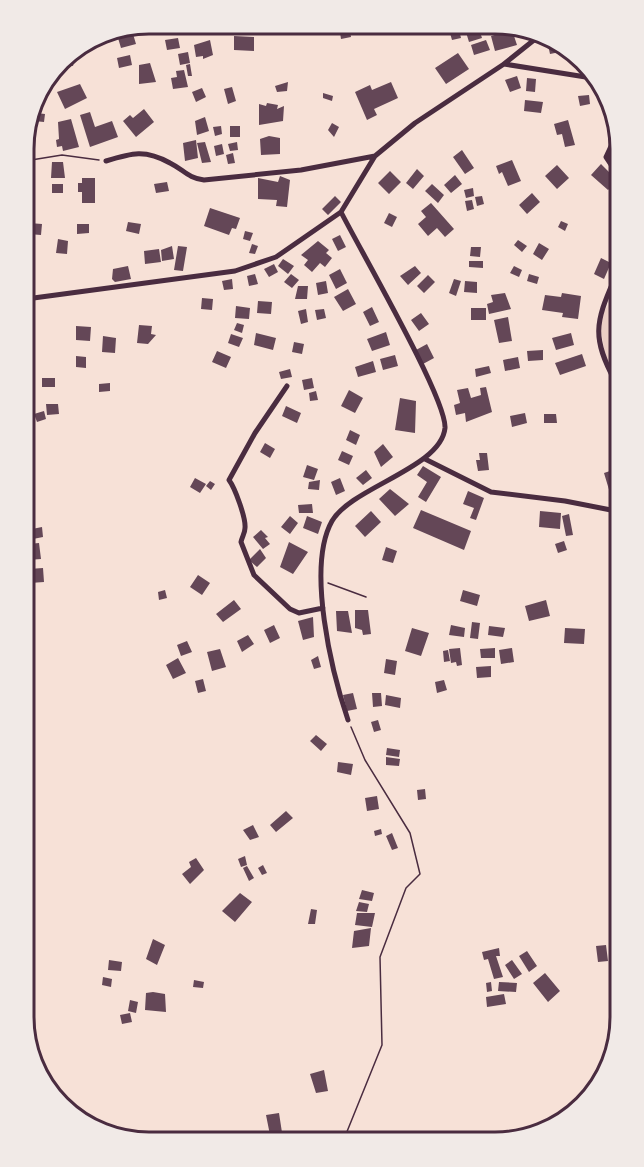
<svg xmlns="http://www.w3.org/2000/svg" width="644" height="1167" viewBox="0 0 644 1167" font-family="'Noto Sans',sans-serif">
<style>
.green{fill:#ebcfc5}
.building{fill:#644757}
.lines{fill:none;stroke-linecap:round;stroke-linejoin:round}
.path{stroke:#4a2c40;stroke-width:1.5}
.minor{stroke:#4a2c40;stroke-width:5}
.rim{fill:none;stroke:#4a2c40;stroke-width:3}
</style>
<rect width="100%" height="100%" fill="#f7e1d7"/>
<path class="green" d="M615,296v81l-9,-17 -7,-42z"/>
<path class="building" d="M157,24h21l1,3 -20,4z
M349,25l2,12 -10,2 -2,-13z
M478,26l4,12 -13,4 -4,-13z
M459,30l2,8 -9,2 -2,-7z
M512,30l5,15 -22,6 -4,-15z
M133,34l3,10 -15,4 -3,-10z
M234,36l20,1v14l-20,-1z
M178,38l2,10 -13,2 -2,-10z
M210,40l3,15 -10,4v-3l-7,1 -2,-12z
M486,40l4,10 -16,5 -3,-10z
M547,40l18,9v2l-15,3z
M77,49l-4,17 -10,-2 3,-9z
M188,52l2,11 -10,2 -2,-11z
M458,53l11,16 -23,15 -11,-16z
M130,55l2,10 -13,3 -2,-10z
M150,63l6,19 -17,2v-19z
M190,64l2,12h-4l-2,-11z
M184,70l4,17 -15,2 -2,-11 6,-1 -1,-6z
M517,76l4,12 -11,4 -5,-12z
M50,77l2,8 -10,3z
M527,78l9,1 -1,13 -9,-1z
M288,82l-1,9 -10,1 -2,-6z
M391,82l7,16 -24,11 3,6 -10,5 -12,-28 15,-7 2,5z
M80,84l7,14 -22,11 -8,-17z
M232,87l4,14 -8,3 -4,-15z
M202,88l4,9 -10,5 -4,-10z
M323,93l10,3 -1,5 -9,-3z
M589,95l1,9 -10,2 -2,-10z
M525,100l18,2 -2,11 -17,-2z
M267,103l11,2 -1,4 7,-3 -1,15 -24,4v-21l7,2z
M144,109l10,13 -18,15 -13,-16 7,-6 3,3z
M90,112l5,15 17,-6 6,16 -28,10 -10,-32z
M36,113l9,1 -1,8 -10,-1z
M205,117l4,14 -12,4 -2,-14z
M71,119l8,28 -16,4 -1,-5 -5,1 -1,-7 3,-1 -1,-17z
M568,120l7,25 -10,2 -3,-13 -5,1 -3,-11z
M332,123l7,4 -5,10 -6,-7z
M221,126l1,8 -7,2 -2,-9z
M230,126h10v11h-10z
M269,136l11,2v16l-19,1 -1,-16z
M196,140l2,18 -13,3 -2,-18z
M205,142l6,20 -9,1 -5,-20z
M237,142l1,8 -8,1 -2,-7z
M222,144l2,10 -8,2 -2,-10z
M462,150l12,18 -9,6 -12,-17z
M233,153l2,10 -7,1 -2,-9z
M512,160l9,21 -13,5 -6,-14 -3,2 -3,-8z
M52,162h11l2,16h-14z
M601,164l13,13v7l-6,6 -17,-15z
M557,165l12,13 -12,11 -12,-13z
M417,169l7,7 -11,13 -7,-6z
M390,171l11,11 -12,12 -11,-11z
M31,175l1,15h-7v-14z
M455,175l7,9 -11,9 -7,-8z
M280,176l10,4 -3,27 -11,-1 1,-6 -19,-1v-21l20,4z
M82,178h13v25h-13v-11h-4v-9h4z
M167,182l2,9 -13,2 -2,-9z
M52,184h11v9h-11z
M432,184l12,11 -6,8 -13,-12z
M473,188l1,8 -8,2 -2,-8z
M532,193l8,9 -13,12 -8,-9z
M335,196l6,6 -13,13 -6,-6z
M482,196l2,8 -7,2 -2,-9z
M472,200l2,9 -7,2 -2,-10z
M431,203l23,26 -9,8 -8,-9 -9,8 -10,-12 8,-7 -5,-6z
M210,208l30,10 -4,11 -4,-1 -3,7 -25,-9z
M389,213l8,4 -5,10 -8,-4z
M561,221l7,3 -3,7 -7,-4z
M128,222l13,2 -2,10 -13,-3z
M29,223l13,1 -1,11 -13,-1z
M77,224h12v9l-12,1z
M245,231l8,2 -3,8 -7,-2z
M340,235l6,12 -8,4 -6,-12z
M58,239l10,2 -1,13 -11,-1z
M518,240l9,6 -5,6 -8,-7z
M318,241l11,9 -3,3 6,5 -7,9 -5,-4 -8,9 -8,-7 4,-5 -7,-5z
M539,243l10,6 -7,11 -9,-6z
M252,244l6,2 -3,8 -6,-1z
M172,246l2,13 -12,2 -1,-11z
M178,246l9,1 -4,24 -9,-1z
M471,247h10l-1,10 -10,-1z
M159,249l2,13 -16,2 -1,-13z
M601,258l10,5 -7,16 -10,-5z
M283,259l11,7 -6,8 -10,-8z
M469,261h14v7l-14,-1z
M274,264l4,8 -9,5 -5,-8z
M128,266l3,13 -16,3 -3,-3 1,-10z
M415,266l6,7 -13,12 -8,-9z
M514,266l8,4 -3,7 -9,-4z
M340,269l7,14 -11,6 -7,-14z
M255,274l3,10 -9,2 -2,-10z
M291,274l8,6 -7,8 -8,-6z
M529,274l10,3 -2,7 -10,-3z
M428,275l7,7 -11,11 -7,-7z
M232,279l1,10 -9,1 -2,-9z
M454,279l7,2 -5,15 -7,-3z
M326,281l2,12 -10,2 -2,-12z
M465,281l12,1v11l-13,-1z
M298,286h10l-1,13h-12z
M348,289l8,15 -13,7 -9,-14z
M505,293l6,16 -22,5 -2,-10 6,-2 -2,-7z
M562,293l19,3 -3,23 -16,-2 1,-4 -21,-3 3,-15 16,2z
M202,298l11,1 -1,11 -11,-1z
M258,301l14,1 -1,12 -14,-1z
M236,306l14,2 -1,11 -14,-1z
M372,307l7,15 -9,4 -7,-14z
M471,308h15v12h-15z
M306,309l2,13 -7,2 -3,-13z
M324,309l2,9 -9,2 -2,-10z
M421,313l8,11 -10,7 -8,-11z
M508,317l4,24 -13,2 -5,-23z
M237,323l7,2 -2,8 -8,-3z
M139,325l13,1 -1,8 5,1 -8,9 -11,-1z
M76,326l15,1 -1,14 -14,-1z
M386,332l4,13 -18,6 -5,-12z
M256,333l20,5 -3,12 -19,-5z
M571,333l3,12 -18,5 -4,-12z
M231,334l12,4 -4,9 -11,-4z
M103,336l13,2 -1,15 -13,-1z
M294,342l10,2 -2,10 -10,-2z
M427,344l7,14 -11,6 -7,-14z
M543,350v10l-15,1 -1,-10z
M217,351l14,6 -5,11 -14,-6z
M582,354l4,12 -26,9 -5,-12z
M395,355l3,11 -15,4 -3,-11z
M76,356l10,1v11l-10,-1z
M518,357l2,11 -15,3 -2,-11z
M373,361l3,11 -18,5 -3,-10z
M489,366l2,7 -15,4 -1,-8z
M26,369h6v11h-5z
M290,369l2,8 -11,2 -2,-7z
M42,378h13v9h-13z
M312,378l2,10 -10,2 -2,-10z
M110,383v8l-11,1v-8z
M486,387l6,25 -26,10 -1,-9 -9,2 -2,-10 6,-2 -3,-13 11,-2 3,10 10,-3 -1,-7z
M349,390l14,8 -8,15 -14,-7z
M316,391l2,9 -8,1 -1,-8z
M400,398l16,3 -1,32 -20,-3z
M46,404h12l1,10 -12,1z
M286,406l15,7 -4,10 -15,-7z
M44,411l2,8 -9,3 -3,-8z
M525,413l2,10 -15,4 -2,-11z
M544,414h12l1,9h-13z
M350,430l10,5 -4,10 -10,-5z
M265,443l10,6 -5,9 -10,-6z
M383,444l10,13 -12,10 -7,-15z
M342,451l11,5 -4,9 -11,-5z
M479,453h8l2,17 -11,1 -2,-11h4z
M307,465l11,4 -4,11 -11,-3z
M423,466l18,11 -15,25 -8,-5 9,-15 -10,-7z
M616,469v22l-6,2 -6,-20z
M366,470l6,8 -9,7 -7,-7z
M195,478l11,6 -6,9 -10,-6z
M340,478l5,13 -9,4 -5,-13z
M320,480l-1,10 -11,-1 1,-7z
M210,481l5,3 -4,6 -5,-4z
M390,489l19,15 -14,12 -16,-17z
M468,491l16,7 -8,22 -6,-2 4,-10 -11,-4z
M312,504l1,9h-14l-1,-8z
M421,510l50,21 -7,19 -51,-22z
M371,511l10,11 -16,15 -10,-11z
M540,511l21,2 -1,16 -21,-2z
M569,514l4,21 -7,1 -4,-20z
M290,516l8,7 -8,11 -9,-7z
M307,516l15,6 -4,12 -15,-6z
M42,527l1,10 -10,2 -1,-10z
M261,530l7,7 -3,1 5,6 -7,5 -10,-12z
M564,541l3,9 -9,3 -3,-9z
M289,542l19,10 -15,22 -13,-7z
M39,543l2,16 -13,1v-16z
M386,547l11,4 -4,12 -11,-3z
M260,549l6,9 -9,9 -8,-7z
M43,568l1,14 -14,1 -1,-14z
M198,575l12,8 -8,12 -12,-8z
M165,590l2,8 -8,2 -1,-8z
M463,590l17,5 -3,11 -17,-5z
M234,600l7,9 -18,13 -7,-8z
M546,600l4,16 -21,5 -4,-15z
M355,610h13l3,24 -8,1 -1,-5 -7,-2z
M336,611h12l4,22 -15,-2z
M313,617l1,20 -11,3 -5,-19z
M472,622l8,1 -2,16 -8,-1z
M274,625l6,13 -10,5 -6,-13z
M451,625l14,3 -1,9 -15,-2z
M489,626l16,2 -2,9 -15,-2z
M412,628l17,5 -8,23 -16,-5z
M565,628l20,1 -1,15 -20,-1z
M248,635l6,9 -12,8 -5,-11z
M187,641l5,11 -11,4 -4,-11z
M460,648l2,17 -5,1 -1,-4 -5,1 -2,-14z
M495,648v10h-14l-1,-9z
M512,648l2,14 -13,2 -2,-14z
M220,649l6,18 -14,4 -5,-19z
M448,650l2,11 -6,1 -1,-11z
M318,656l3,11 -7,2 -3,-9z
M178,658l8,15 -13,6 -7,-14z
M386,659l11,2 -2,14 -11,-2z
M491,666v11l-14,1 -1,-11z
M203,679l3,12 -8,2 -3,-12z
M444,680l3,10 -10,3 -2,-11z
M617,691v15l-7,-9z
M353,693l4,16 -10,2 -4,-16z
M372,693h9l1,13 -9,1z
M386,695l15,3 -1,10 -15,-3z
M378,720l3,10 -7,2 -3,-10z
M316,735l11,9 -6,7 -11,-10z
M387,748l13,2 -1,7 -13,-2z
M386,757l14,2 -1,7 -13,-1z
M338,762l15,2 -2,11 -14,-3z
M425,789l1,10 -8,1 -1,-10z
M377,796l2,13 -12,2 -2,-13z
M286,811l7,7 -17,14 -6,-7z
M253,825l6,12 -9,3 -7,-10z
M381,829l1,5 -7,2 -1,-5z
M392,833l6,15 -6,2 -6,-14z
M245,856l2,9 -6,2 -3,-8z
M196,858l8,12 -14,14 -8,-10 9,-7 -2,-5z
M263,865l4,8 -5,2 -4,-7z
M247,866l7,12 -5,3 -6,-13z
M362,890l12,3 -2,8 -13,-2z
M240,893l12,9 -17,20 -13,-11z
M359,902l10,2 -2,8 -11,-1z
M311,909l6,1 -2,14h-7z
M357,913h18l-3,14 -17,-2z
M371,928l-2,18 -17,2 2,-17z
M153,939l12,6 -8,20 -11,-6z
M606,945l2,16 -10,1 -2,-16z
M499,948l1,8h-4l7,21 -9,2 -6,-20 -4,1 -2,-8z
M527,951l10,15 -8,6 -10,-16z
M109,960l13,2 -1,9 -13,-1z
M512,960l10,14 -8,5 -9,-14z
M545,973l15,18 -12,11 -15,-19z
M103,977l9,2 -1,8 -9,-2z
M194,980l10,2 -1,6 -10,-1z
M491,982l1,9 -5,1 -1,-9z
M499,982l18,1 -1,9 -18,-1z
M153,992l12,2 1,18 -21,-2 1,-17z
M504,994l2,10 -19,3 -1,-10z
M130,1000l8,2 -2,11 -8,-2z
M130,1013l2,9 -10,2 -2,-9z
M324,1070l4,21 -12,2 -6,-19z
M279,1113l4,26 -12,1 -5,-25z"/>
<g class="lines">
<path class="path" d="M25,161l37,-6 37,5
M328,583l38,14
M344,1139l38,-94 -2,-88 26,-69 14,-14 -10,-41 -45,-73 -14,-33"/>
<path class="minor" d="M504,64l88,14
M613,142l-7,15 8,12
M106,161c26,-8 39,-12 64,2 14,7 18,15 34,17l97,-10 74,-14
M341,212c18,36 106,187 104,216 -4,40 -93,59 -113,93 -26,46 0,152 16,199
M614,280c-19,43 -22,58 1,101
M26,299l209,-28 41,-14 65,-45 34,-56 40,-33 89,-59 35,-28
M287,386l-32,47 -26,47c6,8 17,38 16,48 0,5 -3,9 -4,14l13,33 36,34 9,4 24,-5
M425,459l66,33 74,9 51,10"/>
</g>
<path d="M0 0H644V1167H0ZM149 34H495A115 115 0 0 1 610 149V1017A115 115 0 0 1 495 1132H149A115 115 0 0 1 34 1017V149A115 115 0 0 1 149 34Z" fill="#f1eae7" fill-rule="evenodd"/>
<path class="rim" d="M149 34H495A115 115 0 0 1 610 149V1017A115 115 0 0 1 495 1132H149A115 115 0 0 1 34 1017V149A115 115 0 0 1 149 34Z"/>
</svg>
